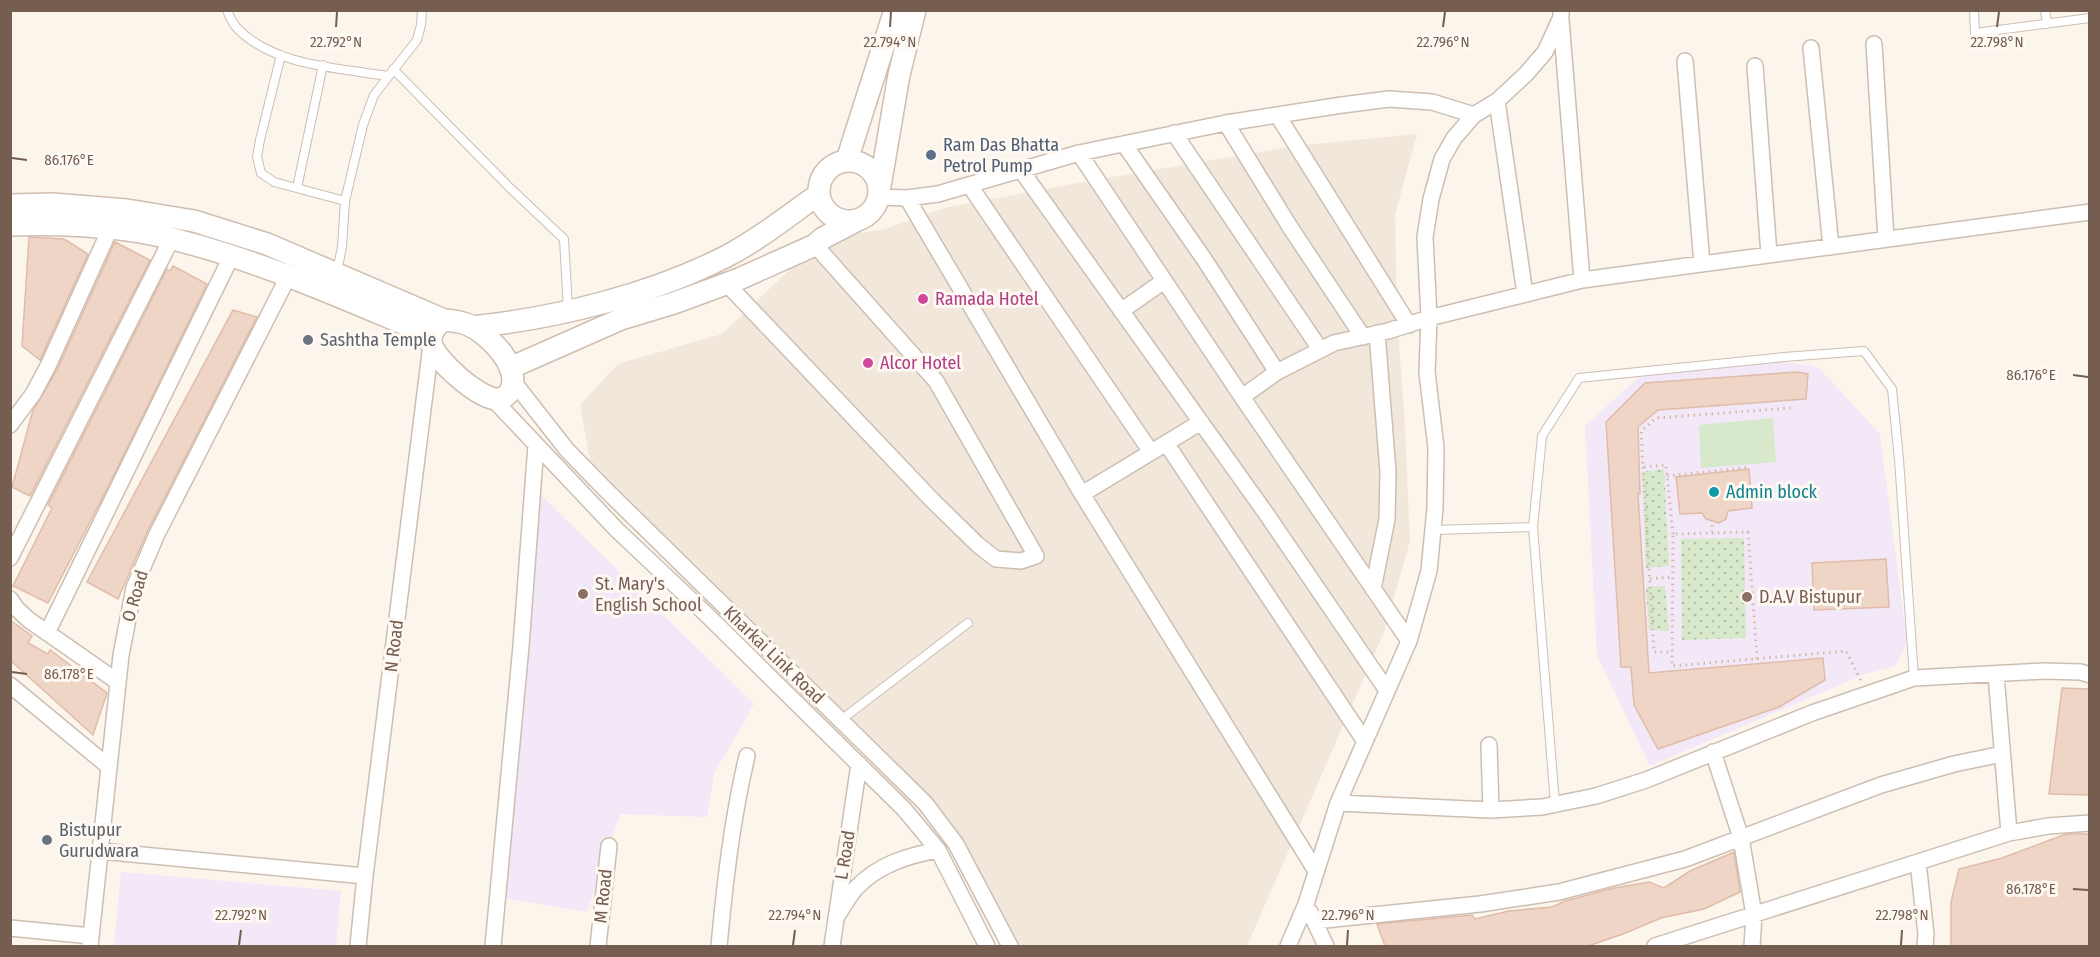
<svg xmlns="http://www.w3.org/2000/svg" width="2100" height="957" viewBox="0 0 2100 957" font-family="'Fira Sans Condensed',sans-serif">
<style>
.residential{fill:#f2e7db}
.education{fill:#f2e8f8}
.grass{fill:url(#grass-dots)}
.pitch{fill:#d7e8cb}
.building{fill:#eed5c6;stroke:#e0bca8;stroke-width:1.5}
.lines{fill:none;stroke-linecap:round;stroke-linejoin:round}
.lane-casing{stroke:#cdbeb2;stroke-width:10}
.street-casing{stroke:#cdbeb2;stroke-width:18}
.secondary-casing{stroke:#cfbeb0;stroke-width:24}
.path{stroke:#d4b9a8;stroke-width:3;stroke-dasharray:1.5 4.5;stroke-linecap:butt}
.lane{stroke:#fff;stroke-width:8}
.street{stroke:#fff;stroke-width:15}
.secondary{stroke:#fff;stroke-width:21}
.ticks{fill:none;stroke:#755d50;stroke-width:2}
.service-dot{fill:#5c6f8a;stroke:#fef9f2;stroke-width:2}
.hotel-dot{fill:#d1479c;stroke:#fef9f2;stroke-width:2}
.worship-dot{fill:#6b7280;stroke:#fef9f2;stroke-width:2}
.culture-dot{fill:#0f9aa8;stroke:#fef9f2;stroke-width:2}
.education-dot{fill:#8d6e63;stroke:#fef9f2;stroke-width:2}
.labels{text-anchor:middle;stroke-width:6;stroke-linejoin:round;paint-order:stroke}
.service-label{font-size:18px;fill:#4e5e75;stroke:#fef9f2;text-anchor:start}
.hotel-label{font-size:18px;fill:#b23c85;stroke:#fef9f2;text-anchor:start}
.worship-label{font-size:18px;fill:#5b616d;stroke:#fef9f2;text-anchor:start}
.culture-label{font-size:18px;fill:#0d838f;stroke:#fef9f2;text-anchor:start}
.education-label{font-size:18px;fill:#785e54;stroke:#fef9f2;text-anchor:start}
.street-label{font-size:18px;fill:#755d50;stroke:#fef9f2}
.ticks-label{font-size:15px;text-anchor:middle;fill:#755d50;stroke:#fef9f2;stroke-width:6;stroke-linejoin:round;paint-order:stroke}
</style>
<defs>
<pattern id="grass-dots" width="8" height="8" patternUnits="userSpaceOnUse" patternTransform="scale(1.5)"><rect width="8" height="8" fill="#d7e8cb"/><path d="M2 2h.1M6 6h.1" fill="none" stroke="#b3bfa7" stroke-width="1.8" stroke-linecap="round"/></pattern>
</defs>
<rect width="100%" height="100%" fill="#fbf5ec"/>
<path class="residential" d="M1417,134l-22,81 2,107 7,87 6,132 -26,91 -137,314h-233l-52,-105 -371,-375 -11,-61 38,-41 104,-30 101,-96 62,-9 59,-21 139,-26 212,-36z"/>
<path class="education" d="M1784,362l34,5 62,67 27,209 -12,23 -30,8 -215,92 -53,-111 -12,-229 63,-57z
M531,485l223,219 -40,70 -7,43 -87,-3 -33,98 -89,-15z
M121,872l220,19 -5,55h-222z"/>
<path class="grass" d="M1664,469l5,97 -23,2 -4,-96z
M1744,538l2,100 -64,2 -1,-101z
M1665,586l4,45 -20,-1 -3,-43z"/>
<path class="pitch" d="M1773,418l3,44 -75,6 -2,-43z"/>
<path class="building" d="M29,237l35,2 24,15 -48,106 -18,-14z
M115,242l35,18 -120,236 -18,-9 21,-77 24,-40z
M173,266l34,18 -100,205 -59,114 -35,-17 39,-78 -4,-3 119,-236 3,2z
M233,310l24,7 -109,213 -30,69 -31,-17z
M1796,372l12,2 -2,25 -148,11 -20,17 2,67h-2l11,179 174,-15 2,22 -46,27 -121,42 -24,-44 -3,-38h-10l-15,-245 39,-39z
M1749,469l3,39 -24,3 -2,8 -7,4 -13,-4 -4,-6 -22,1 -4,-37z
M1886,559l3,48 -75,3 -2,-47z
M10,620l22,16 -4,7 20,11 2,-4 57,43 -14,42 -83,-75z
M2062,688l28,1v106l-41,-1z
M2066,834h24v112h-139v-44l8,-33 43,-11z
M1734,852l6,40 -36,17 -43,9 -38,16 -35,12h-203l-8,-22 95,-9 3,4 34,-8 43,-4 13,-6 49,-13 35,-6 15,6 26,-17z"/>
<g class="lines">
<defs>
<path id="lane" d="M227,10c2,6 5,12 9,17 36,39 103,41 152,49
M1974,10l1,23 115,-15
M2045,10l2,14
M281,55l-21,85 -3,17 4,16 13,9 71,19
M393,69l117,119 54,51 4,70
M297,188l26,-123
M337,271l5,-24 3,-46 18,-76 11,-30 43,-55 4,-15 1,-15
M1533,527l9,-91 37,-58 205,-21 80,-6 28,38 7,70 15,219
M1433,530l100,-3 22,277
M841,720l127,-97"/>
<path id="street" d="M1561,20l21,260
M1874,44l12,195
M1811,48l20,199
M1685,61l17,203
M1755,66l14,189
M1497,101l28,193
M1278,116l131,209
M1226,123l64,104 73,110
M1174,133l146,216
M1124,144l80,115 73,113
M1079,153l163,244 167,244
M1021,170l244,342 121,177
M970,186l181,266
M880,197l27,1 31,-4 141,-41 147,-30 116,-18 47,-6 43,3 42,13
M907,198l175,296 234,377
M726,283l206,217 46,45 18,14 25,2 15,-5 -100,-175 -121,-136
M1121,311l43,-30
M513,381l54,69 40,41 318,312 31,41 54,102
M1242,397l35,-25 57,-29 54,-12 41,-13 153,-38 508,-68
M492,398l125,132 90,85 197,194 34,41 49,96
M10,425l23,-31 15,-28 62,-137
M1166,443l198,297
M1082,494l119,-72
M10,558l161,-318
M1373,589l14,-70 1,-47 -11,-139
M10,599l7,10 12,11 89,62
M47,633l184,-376
M1996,675l13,158
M10,685l98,81
M1489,745l2,65
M1713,752l28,86 13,77 -2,31
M1338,803l153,7 51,-3 54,-11 50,-16 166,-67 102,-35 130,-7 37,1 9,3
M100,851l265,25
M1918,862l8,72 -1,12
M1310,912l16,34
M837,916c6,-9 12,-20 19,-28 23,-24 51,-32 82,-38
M1315,921l165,-17 79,-12 126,-33 196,-74 73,-21 48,-10
M10,928l81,8
M90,946l31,-291 13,-67 23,-54 131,-257
M358,946l7,-70 66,-531
M493,946l28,-300 15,-201
M598,946l11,-100
M719,946c6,-64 13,-127 28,-190
M832,946l27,-182
M1288,946l18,-42 32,-101 71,-162 20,-70 6,-63 1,-60 -9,-76 2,-54 -4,-81 6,-38 11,-40 12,-21 20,-23 23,-14 29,-27 19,-22 16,-35v-7
M1655,946l354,-113 39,-7 42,-3"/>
<path id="secondary" d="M847,160l48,-150
M819 191a30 30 0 1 1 60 0a30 30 0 1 1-60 0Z
M880,186l19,-111 16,-65
M10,205l42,-1 75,6 67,11 73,23 177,76
M10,225c45,-2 102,1 146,10 95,21 186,63 275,100
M444,320c11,1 21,2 31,8 17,12 43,36 37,59 -2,6 -7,11 -13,12 -18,2 -66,-40 -68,-57 -1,-10 6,-17 13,-22z
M472,327c85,-9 179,-32 255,-71 33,-17 62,-41 92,-62
M510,368l111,-49 53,-16 65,-24 76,-34 8,-7 31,-16"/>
</defs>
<use href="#lane" class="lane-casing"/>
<use href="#street" class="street-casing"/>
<use href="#secondary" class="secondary-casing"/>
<path class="path" d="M1643,467l11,185h18
M1667,476l83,-9
M1712,525v7
M1673,534l-7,-69 -23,2 -2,-36 15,-13 135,-10
M1650,579l23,-2
M1757,659l-9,-127 -75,2 -1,132 174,-15 15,30"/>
<use href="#lane" class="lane"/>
<use href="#street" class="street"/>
<use href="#secondary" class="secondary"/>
</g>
<path class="ticks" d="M336,27l1,-15M890,27l1,-15M1443,27l2,-15M1997,27l2,-15M12,158l15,2M2073,375l15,2M12,672l15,2M2073,889l15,1M239,945l2,-15M793,945l2,-15M1347,945l1,-15M1901,945l1,-15"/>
<circle class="service-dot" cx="931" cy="155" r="6"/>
<g class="hotel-dot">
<circle cx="923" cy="299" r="6"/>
<circle cx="868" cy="363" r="6"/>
</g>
<g class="worship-dot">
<circle cx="308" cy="340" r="6"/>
<circle cx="47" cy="840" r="6"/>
</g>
<circle class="culture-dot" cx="1714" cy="492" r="6"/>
<g class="education-dot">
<circle cx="583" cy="594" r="6"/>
<circle cx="1747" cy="597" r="6"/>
</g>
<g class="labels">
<g class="service-label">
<text x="943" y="151">Ram Das Bhatta<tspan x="943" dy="21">Petrol Pump</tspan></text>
</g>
<g class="hotel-label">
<text x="935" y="305">Ramada Hotel</text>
<text x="880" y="369">Alcor Hotel</text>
</g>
<g class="worship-label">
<text x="320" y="346">Sashtha Temple</text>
<text x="59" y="836">Bistupur<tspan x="59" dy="21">Gurudwara</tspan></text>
</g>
<g class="culture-label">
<text x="1726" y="498">Admin block</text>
</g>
<g class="education-label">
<text x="595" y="590">St. Mary's<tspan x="595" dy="21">English School</tspan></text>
<text x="1759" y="603">D.A.V Bistupur</text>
</g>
<g class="street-label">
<text transform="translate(135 596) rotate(-74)" y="6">O Road</text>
<text transform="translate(394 646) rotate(-83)" y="6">N Road</text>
<text transform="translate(774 655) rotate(44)" y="6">Kharkai Link Road</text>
<text transform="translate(845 855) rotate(-81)" y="6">L Road</text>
<text transform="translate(603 896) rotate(-84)" y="6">M Road</text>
</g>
</g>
<g class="ticks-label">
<text x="336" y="47">22.792°N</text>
<text x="890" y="47">22.794°N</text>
<text x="1443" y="47">22.796°N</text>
<text x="1997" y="47">22.798°N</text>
<text x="69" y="165">86.176°E</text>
<text x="2031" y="380">86.176°E</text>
<text x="69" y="679">86.178°E</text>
<text x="2031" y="894">86.178°E</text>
<text x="241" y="920">22.792°N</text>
<text x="795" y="920">22.794°N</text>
<text x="1348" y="920">22.796°N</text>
<text x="1902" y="920">22.798°N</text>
</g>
<rect width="2100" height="957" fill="none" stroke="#755d50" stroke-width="24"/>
</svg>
